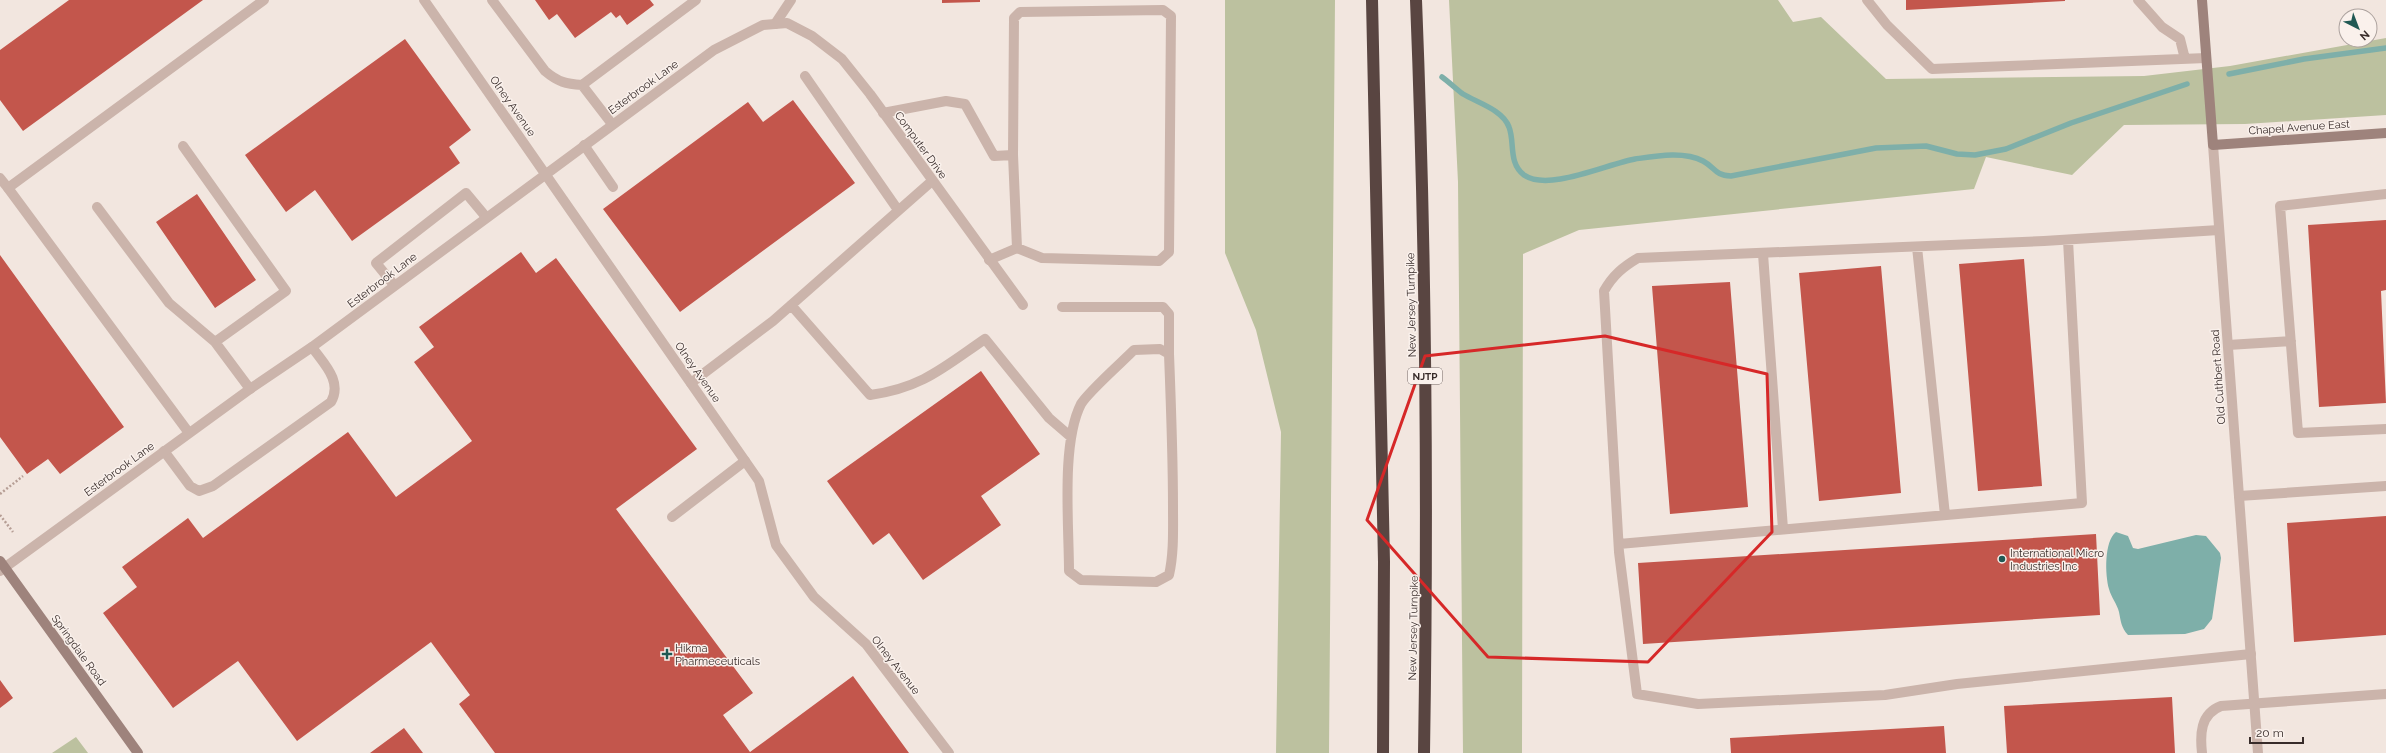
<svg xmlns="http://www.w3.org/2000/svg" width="2386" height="753" viewBox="0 0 2386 753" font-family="Raleway,sans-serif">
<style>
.green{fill:#bcc19f}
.water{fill:#7eafa9}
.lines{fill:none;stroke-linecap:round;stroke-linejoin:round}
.stream{stroke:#7eafa9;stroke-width:5.5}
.building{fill:#c3564c}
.path{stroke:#b69e95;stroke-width:2.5;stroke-dasharray:2 2;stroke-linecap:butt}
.lane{stroke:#cbb4ab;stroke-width:10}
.street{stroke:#cbb4ab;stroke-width:10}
.secondary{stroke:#9e837c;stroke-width:10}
.highway{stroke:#594541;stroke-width:12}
.marked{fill:none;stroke:#d62828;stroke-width:3;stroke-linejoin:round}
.poi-dot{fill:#205954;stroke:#faf1ec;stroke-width:1.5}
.labels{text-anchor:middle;stroke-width:3;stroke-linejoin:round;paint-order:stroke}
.shield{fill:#faf1ec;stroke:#726764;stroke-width:1}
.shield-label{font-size:10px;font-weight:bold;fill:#382c2a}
.street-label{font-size:11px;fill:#382c2a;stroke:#faf1ec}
.poi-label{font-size:11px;fill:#382c2a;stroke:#faf1ec;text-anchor:start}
</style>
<rect width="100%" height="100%" fill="#f2e6df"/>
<path class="green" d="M1225,0h110l-6,753h-53l5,-321 -25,-102 -31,-77z
M1449,0h329l15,22 28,-5 65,62 258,-3 86,-10 156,-28v77l-141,9 -121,1 -52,50 -86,-18 -12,32 -395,41 -56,24 -1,499h-59l-5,-571z
M76,737l12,16h-36z"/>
<path class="water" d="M2116,532l12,4 5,12 5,1 58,-14 10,1 14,17 1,5 -9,61 -8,10 -19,5 -57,1c-7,-8 -7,-13 -9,-23 -2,-8 -8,-15 -10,-23 -4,-14 -5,-48 7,-57z"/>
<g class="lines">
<path class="stream" d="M2229,74l75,-15 82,-11
M1442,77c7,5 14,12 21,17 15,9 40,16 46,33 6,15 -1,36 15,48 24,17 83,-11 111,-16 21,-3 49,-8 68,2 13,7 11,14 28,15l145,-28 50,-2 31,8 18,1 31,-6 65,-26 116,-39"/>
</g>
<path class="building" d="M69,0h134l-180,131 -23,-31v-50z
M535,0h115l4,5 -27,20 -7,-10 -4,3 -5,-6 -36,26 -18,-24 -8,6z
M942,0h38v2l-38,1z
M1906,0h159v1l-159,9z
M405,39l66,91 -22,17 11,16 -108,78 -37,-51 -29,22 -41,-57z
M793,100l62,83 -175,129 -77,-103 145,-107 15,20z
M197,194l59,86 -41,28 -59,-86z
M2386,220v70l-5,1 5,112 -67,4 -11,-182z
M521,252l15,21 20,-15 141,191 -81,60 137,184 -30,22 27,37 103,-76 56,77h-414l-36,-49 11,-9 -39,-53 -134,99 -59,-80 -65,47 -70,-95 34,-26 -15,-20 66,-49 15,20 145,-106 48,65 76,-56 -58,-79 20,-15 -15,-20z
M0,255l124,172 -64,47 -12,-15 -21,15 -27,-37z
M2024,259l18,227 -64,5 -19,-227z
M1881,266l20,227 -82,8 -20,-228z
M1730,282l18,225 -78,7 -18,-228z
M981,371l59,83 -59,42 20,29 -78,55 -34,-47 -16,12 -46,-64z
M2386,516v119l-92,7 -7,-119z
M2096,534l4,81 -457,29 -5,-81z
M0,680l13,18 -13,10z
M2172,697l3,56h-168l-3,-47z
M1944,726l2,27h-215l-1,-15z
M404,728l19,25h-53z"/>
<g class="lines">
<path class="path" d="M0,494l23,-18
M0,515l13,17"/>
<path class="lane" d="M492,0l53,71c13,11 21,13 37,14l114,-85
M1867,0l20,25 45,44 274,-11
M2138,0l24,27 18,12 5,20
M775,24l16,-24
M805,76l93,134
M582,85l30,39
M883,113l63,-12 19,3 29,52 19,-1 1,-137 6,-6 143,-2 8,6 -2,236 -10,9 -117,-3 -25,-10 -28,12
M584,145l29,42
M183,146l103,145 -71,51 35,47
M1013,155l4,93
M0,178l8,10
M2386,194l-106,12 18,227 88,-4
M97,207l72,96 46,39
M2219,230l-175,11 -406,17c-15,9 -25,17 -34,33l15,261 18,142 61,10 187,-9 72,-11 294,-30
M1917,247l28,268
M1763,254l20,275
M394,285l-18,-22 90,-70 20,24
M791,305l79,90c52,-7 74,-28 115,-56l64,79 22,19
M1062,307h101l6,7v40
M2228,345l63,-4
M1160,349l9,5c2,51 4,102 4,153 0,22 1,46 -4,68l-13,7 -75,-2 -12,-9c0,-45 -8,-128 12,-167 6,-11 42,-43 53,-54z
M691,383l82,-62 159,-140
M164,451l26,35 9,5 14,-5 118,-84c12,-21 -8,-39 -19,-55
M2239,496l147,-10
M672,517l73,-56
M1619,544l463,-41 -14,-263
M2202,753c-2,-18 -2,-39 19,-47l165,-12"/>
<path class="street" d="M424,0l335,481 17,64 38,52 52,47 83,109
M2213,145l45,608
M189,433l-181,-245 256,-188
M0,571l250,-182 62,-42 402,-297 49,-25 24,-2 25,13 30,23 28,35 153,211"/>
<path class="secondary" d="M2202,0l11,145 173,-12
M0,561l138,192"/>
<path class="highway" d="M1372,0l12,562 -1,191
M1416,0c10,251 12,502 8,753"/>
</g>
<path class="marked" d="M1605,336l162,38 5,158 -124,130 -160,-5 -121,-137 58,-164z"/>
<g class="poi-dot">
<circle cx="2002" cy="559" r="4"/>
<path d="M665 648h4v4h4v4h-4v4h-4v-4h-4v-4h4z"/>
</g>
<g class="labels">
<rect class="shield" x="1408" y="368" width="34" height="16" rx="3"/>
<g class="shield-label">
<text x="1425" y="380">NJTP</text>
</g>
<g class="street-label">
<text transform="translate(643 87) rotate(-36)" y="4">Esterbrook Lane</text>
<text transform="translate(513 106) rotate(55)" y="4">Olney Avenue</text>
<text transform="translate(2299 127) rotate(-4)" y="4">Chapel Avenue East</text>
<text transform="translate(921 145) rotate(54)" y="4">Computer Drive</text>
<text transform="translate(382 280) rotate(-37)" y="4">Esterbrook Lane</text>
<text transform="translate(1411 305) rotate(-91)" y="4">New Jersey Turnpike</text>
<text transform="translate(698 372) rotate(55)" y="4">Olney Avenue</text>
<text transform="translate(2218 377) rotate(-94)" y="4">Old Cuthbert Road</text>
<text transform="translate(119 469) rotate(-36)" y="4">Esterbrook Lane</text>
<text transform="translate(1413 628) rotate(-89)" y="4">New Jersey Turnpike</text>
<text transform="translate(79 650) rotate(54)" y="4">Springdale Road</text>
<text transform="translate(896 665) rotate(52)" y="4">Olney Avenue</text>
</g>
<g class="poi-label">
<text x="2010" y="557">International Micro<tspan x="2010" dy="13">Industries Inc</tspan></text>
<text x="675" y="652">Hikma<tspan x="675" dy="13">Pharmeceuticals</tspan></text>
</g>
</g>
<g transform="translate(2358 28) rotate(138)"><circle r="19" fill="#faf1ec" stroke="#aca29e"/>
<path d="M0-3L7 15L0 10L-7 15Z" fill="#205954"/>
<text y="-6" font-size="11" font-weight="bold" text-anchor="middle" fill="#382c2a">N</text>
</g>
<path d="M2250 737v6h53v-6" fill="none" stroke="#382c2a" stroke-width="2"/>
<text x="2256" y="737" font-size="12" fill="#382c2a" stroke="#faf1ec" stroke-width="3" paint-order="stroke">20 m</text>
</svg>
